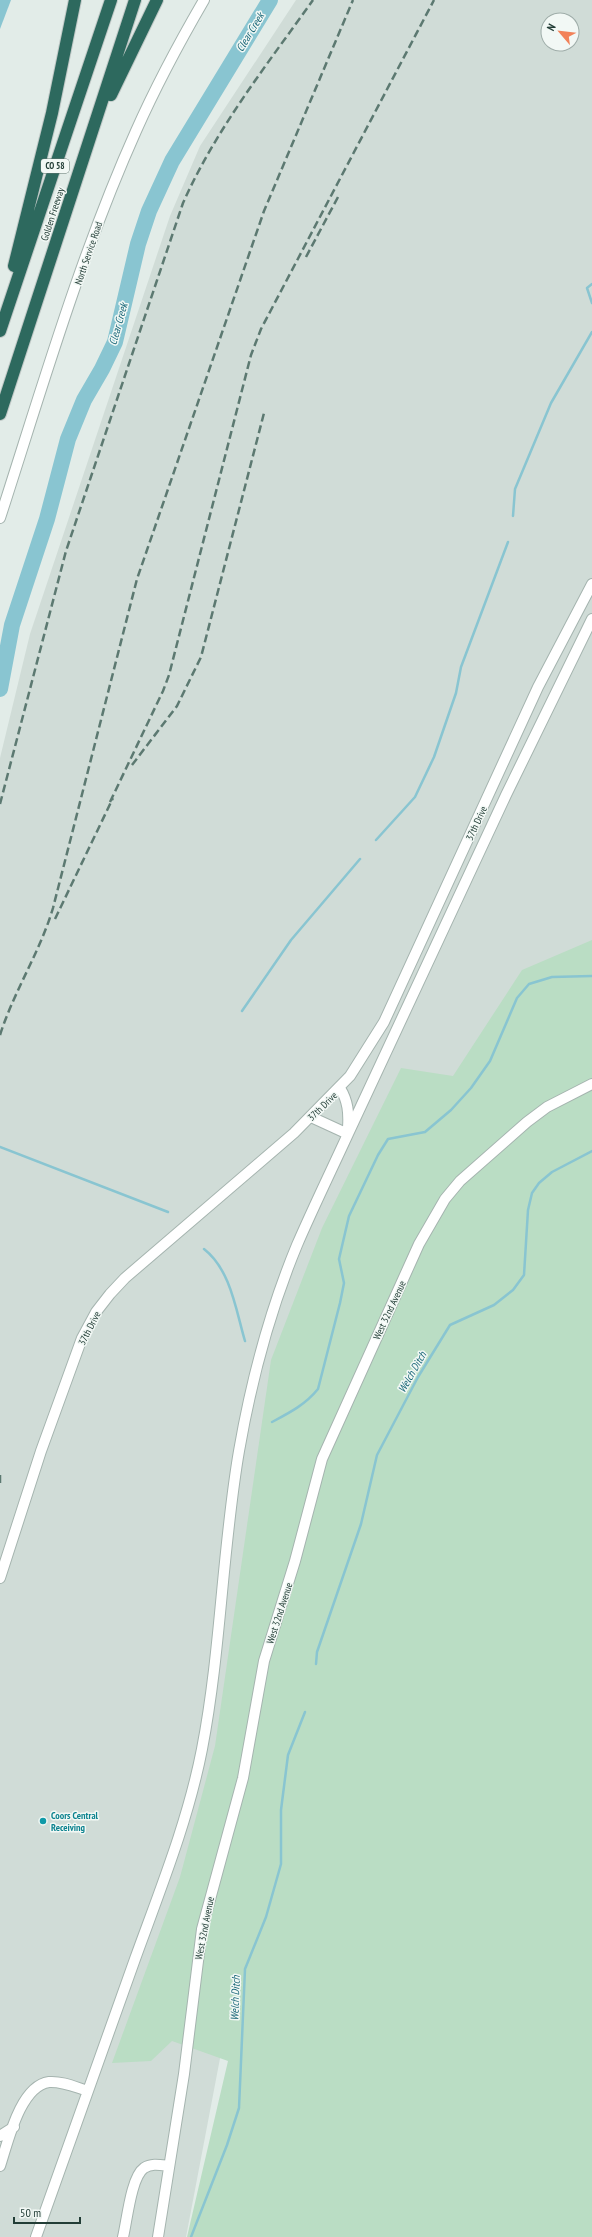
<svg xmlns="http://www.w3.org/2000/svg" width="592" height="2237" viewBox="0 0 592 2237" font-family="'PT Sans Narrow',sans-serif">
<style>
.built{fill:#d0dcd7;fill-rule:evenodd}
.green{fill:#baddc4}
.water{fill:#89c5d1}
.lines{fill:none;stroke-linecap:round;stroke-linejoin:round}
.stream{stroke:#89c5d1;stroke-width:2.5}
.river{stroke:#89c5d1;stroke-width:16}
.minor-casing{stroke:#a5b4af;stroke-width:12}
.highway-casing{stroke:#c1c9c7;stroke-width:14}
.minor{stroke:#fff;stroke-width:10}
.highway{stroke:#2d695e;stroke-width:12}
.rail{stroke:#5c7971;stroke-width:2.5;stroke-dasharray:8 4;stroke-linecap:butt}
.culture-dot{fill:#0f9aa8;stroke:#f2f8f5;stroke-width:1.5}
.labels{text-anchor:middle;stroke-width:3;stroke-linejoin:round;paint-order:stroke}
.shield{fill:#f2f8f5;stroke:#60756f;stroke-width:1}
.shield-label{font-size:9px;font-weight:bold;fill:#223d36}
.street-label{font-size:10px;fill:#223d36;stroke:#f2f8f5}
.culture-label{font-size:10px;font-weight:bold;fill:#0d838f;stroke:#f2f8f5;text-anchor:start}
.water-label{font-size:11px;font-style:italic;fill:#1b6879;stroke:#f2f8f5}
</style>
<rect width="100%" height="100%" fill="#e2ece8"/>
<path class="built" d="M296,0h296v943l-283,648 -123,646h-186v-1479l30,-124 140,-418 30,-70zM548,20h24v24h-24z"/>
<path class="green" d="M592,940v1297h-405l41,-176 -56,-20 -21,20 -39,2 68,-186 35,-131 56,-386 51,-132 79,-160 52,8 69,-106z"/>
<path class="water" d="M0,0h11l-11,29z"/>
<g class="lines">
<path class="stream" d="M592,284l-5,4 5,15
M513,516l2,-27 36,-86 41,-71
M376,840l39,-43 19,-40 22,-64 5,-26 47,-125
M242,1011l49,-71 69,-81
M0,1147l168,65
M204,1249c27,21 32,62 41,92
M272,1422c17,-9 33,-17 46,-33l22,-86 4,-20 -5,-24 10,-43 29,-61 10,-16 37,-7 26,-22 20,-22 19,-27 27,-63 12,-14 23,-7 40,-1
M316,1664l1,-12 44,-128 16,-69 41,-78 32,-52 44,-20 19,-15 11,-15 4,-65 4,-17 7,-10 13,-11 40,-21
M191,2237l36,-92 12,-37 6,-139 21,-52 15,-53v-54l7,-55 17,-43"/>
<path class="river" d="M0,689l12,-64 35,-106 21,-80 16,-39 18,-31 13,-27 23,-98 11,-33 23,-50 98,-161"/>
<defs>
<path id="minor" d="M0,518c42,-130 80,-262 136,-387 20,-45 43,-88 68,-131
M340,1088c8,13 9,25 8,40
M348,1134l158,-339 86,-176
M0,1578l41,-127 41,-113 14,-26 14,-18 15,-16 169,-145 56,-57 34,-54 154,-335 54,-103
M0,2136l14,-9
M0,2166c8,-24 20,-80 49,-84 13,-1 26,5 39,9
M36,2237c33,-93 66,-186 99,-278 25,-69 53,-138 67,-210 19,-98 20,-199 37,-298 12,-69 31,-141 58,-206 16,-37 34,-74 51,-111l-37,-17
M123,2237c4,-16 8,-60 21,-69 8,-5 16,-3 25,-2
M158,2237l26,-163 18,-145 41,-151 21,-117 31,-100 27,-102 97,-215 26,-45 15,-18 67,-59 20,-15 45,-23"/>
<path id="highway" d="M111,95l46,-95
M14,266l38,-153 23,-113
M0,331l111,-331
M0,414l135,-414"/>
</defs>
<use href="#minor" class="minor-casing"/>
<use href="#highway" class="highway-casing"/>
<use href="#minor" class="minor"/>
<use href="#highway" class="highway"/>
<path class="rail" d="M306,257l32,-60
M132,765l45,-59 24,-49 63,-244
M110,802l53,-111 6,-16 82,-320 10,-26 173,-329
M0,804l66,-253 117,-348c33,-74 83,-137 130,-203
M55,919l58,-121
M0,1035c14,-44 40,-83 53,-127l84,-329 127,-368 89,-211
M0,1475v9"/>
</g>
<circle class="culture-dot" cx="43" cy="1821" r="4"/>
<g class="labels">
<rect class="shield" x="41" y="159" width="28" height="14" rx="3"/>
<g class="shield-label">
<text x="55" y="169">CO 58</text>
</g>
<g class="street-label">
<text transform="translate(52 214) rotate(-72)" y="4">Golden Freeway</text>
<text transform="translate(88 253) rotate(-71)" y="4">North Service Road</text>
<text transform="translate(476 823) rotate(-65)" y="4">37th Drive</text>
<text transform="translate(322 1106) rotate(-44)" y="4">37th Drive</text>
<text transform="translate(389 1310) rotate(-65)" y="4">West 32nd Avenue</text>
<text transform="translate(89 1328) rotate(-63)" y="4">37th Drive</text>
<text transform="translate(279 1613) rotate(-72)" y="4">West 32nd Avenue</text>
<text transform="translate(204 1928) rotate(-79)" y="4">West 32nd Avenue</text>
</g>
<g class="culture-label">
<text x="51" y="1819">Coors Central<tspan x="51" dy="12">Receiving</tspan></text>
</g>
<g class="water-label">
<text transform="translate(250 32) rotate(-59)" y="4">Clear Creek</text>
<text transform="translate(118 324) rotate(-74)" y="4">Clear Creek</text>
<text transform="translate(412 1372) rotate(-60)" y="4">Welch Ditch</text>
<text transform="translate(235 1998) rotate(-88)" y="4">Welch Ditch</text>
</g>
</g>
<g transform="translate(560 32) rotate(298)"><circle r="19" fill="#f2f8f5" stroke="#9fada9"/>
<path d="M0-3L7 15L0 10L-7 15Z" fill="#f28259"/>
<text y="-6" font-size="11" font-weight="bold" text-anchor="middle" fill="#223d36">N</text>
</g>
<path d="M14 2217v6h66v-6" fill="none" stroke="#223d36" stroke-width="2"/>
<text x="20" y="2217" font-size="12" fill="#223d36" stroke="#f2f8f5" stroke-width="3" paint-order="stroke">50 m</text>
</svg>
